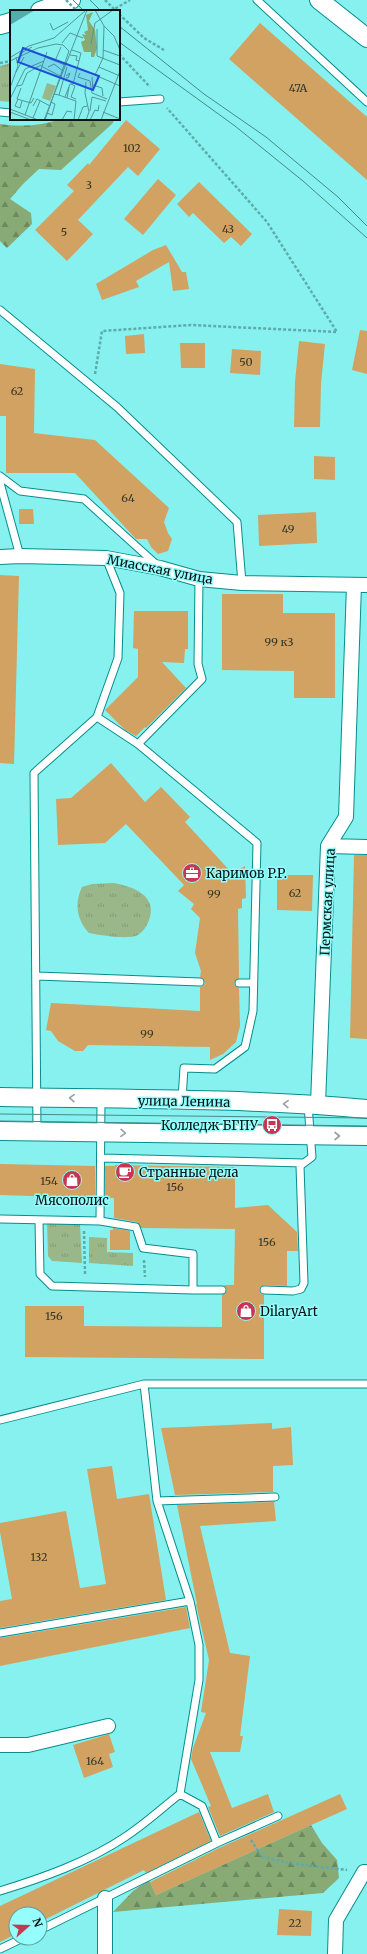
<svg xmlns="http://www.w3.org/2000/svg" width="367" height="1954" viewBox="0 0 367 1954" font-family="Merriweather,serif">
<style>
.grass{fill:url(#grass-tufts)}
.forest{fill:url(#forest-firs)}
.building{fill:#d1a262}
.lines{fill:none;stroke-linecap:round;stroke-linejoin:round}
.service-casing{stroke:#078d8d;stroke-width:9}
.minor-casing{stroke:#078d8d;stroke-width:16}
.tertiary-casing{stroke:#078d8d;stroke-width:20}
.path{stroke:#5dacaa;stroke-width:2.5;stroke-dasharray:3 2;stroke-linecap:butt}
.service{stroke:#fff;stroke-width:7}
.minor{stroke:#fff;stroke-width:14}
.tertiary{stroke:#fff;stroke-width:18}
.tram{stroke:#488a88;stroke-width:1}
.path-bridge{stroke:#5dacaa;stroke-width:2.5;stroke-dasharray:3 2;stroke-linecap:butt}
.oneway{stroke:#99a0a0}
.labels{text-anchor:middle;stroke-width:3;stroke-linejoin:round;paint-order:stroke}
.number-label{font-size:11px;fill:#343626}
.street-label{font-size:13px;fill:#001212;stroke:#95fefd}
.poi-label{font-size:13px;fill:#001212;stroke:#95fefd;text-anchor:start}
.inset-road{fill:none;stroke:#519897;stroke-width:1}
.view{fill:#1d4ed8;fill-opacity:0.15;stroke:#1d4ed8;stroke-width:2}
.inset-edge{fill:none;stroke:#001212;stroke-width:2}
</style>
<defs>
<pattern id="grass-tufts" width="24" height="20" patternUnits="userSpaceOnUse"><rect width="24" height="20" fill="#9ab789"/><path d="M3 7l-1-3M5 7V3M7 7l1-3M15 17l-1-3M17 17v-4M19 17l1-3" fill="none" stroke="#839c75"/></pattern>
<pattern id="forest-firs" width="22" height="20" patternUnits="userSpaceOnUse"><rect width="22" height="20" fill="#88aa74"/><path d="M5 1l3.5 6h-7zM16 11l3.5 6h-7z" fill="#6d895e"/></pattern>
</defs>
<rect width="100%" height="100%" fill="#87f1ef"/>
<path class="grass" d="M11,63v39l-11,-1v-35z
M113,883c18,3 43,11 37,34 -2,7 -6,14 -12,18 -9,5 -39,0 -49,-2 -12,-13 -15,-29 -7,-46l10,-3z
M47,1222l33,2 2,39 -30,-2 -4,-5z
M89,1237l18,1v14l26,1v13l-44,-3z"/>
<path class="forest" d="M61,119h54l-3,5 -51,46 -22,-1 -16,15 -13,15 21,14 1,11 -25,24 -7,-7v-117c21,3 41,2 61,-5z
M311,1825l11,18 15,17 2,18 -16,15 -210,19 20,-21 16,-11 7,15z"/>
<path class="building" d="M260,23l107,94v63l-138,-121z
M126,120l34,29 -22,27 -10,-9 -50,53 15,14 -26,27 -32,-31 39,-39 -7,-6 21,-22 1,2z
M158,179l18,16 -33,40 -19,-16z
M199,182l53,52 -11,12 -10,-9 -7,6 -31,-30 -4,4 -12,-13z
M166,245l16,27h4l3,17 -16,2 -4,-29 -33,19 3,6 -37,13 -6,-16 57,-34z
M360,330l7,1v43l-15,-4z
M144,334l1,19 -19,1 -1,-18z
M299,341l26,3 -4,39 -1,44h-26l1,-45z
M180,343h25v25h-24z
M232,349l29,2 -1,24 -30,-2z
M0,364l35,5 -1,64 61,7 74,68 -5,14 4,11 4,6 -4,12 -10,3 -7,-7 -4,-8h-11l-61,-66h-69v-57h-6z
M314,456l21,1v23l-21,-1z
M19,509h14l1,15h-15z
M316,512l1,31 -58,3 -1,-31z
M0,575l19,1 -5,188 -14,-1z
M222,594h61v19h52v85h-41v-27l-72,-1z
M134,611h54v38h-3l-1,14 -22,-1 24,26 -40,40 -1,-1 -9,9 -11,-6 -20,-20 33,-33v-28l-5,-1z
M111,763l34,39 16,-15 29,30 -5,5 47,51 13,-7 1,32 -4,1v9l-4,1 1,69 -5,5 1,3 4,2 1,38 -4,16 -13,12 -13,6v-13l-122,-2 -5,6h-8l-17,-10 -7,-10 -5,-1 5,-27 149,8v-24l4,-2 1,-3 -5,-5 1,-6 -6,-18 5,-35 -9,-9 3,-5 -16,-13 6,-6 -58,-61 -21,19 -47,2 -2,-46 15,-1z
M354,855h13v184l-17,-1z
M277,875h36l-1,36 -35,-1z
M0,1164l95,2v32l-95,-3z
M115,1165l120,2v41l33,-3 29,27 1,19h-11v35l-23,-1 -5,4 1,4 4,2v64l-239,-2v-51h59v20l138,1v-32l5,-5 -3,-5h10l1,-56 -94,-1 -4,-6 -23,-4v-20h-9v-32h10z
M113,1228l17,3v19h-20v-20h3z
M272,1423v6l19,-2 2,38 -20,1v26l-98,3 -14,-67z
M112,1466l5,33 32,-5 17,106 -166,28v-27l12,-2 -12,-67v-9l66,-12 14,77 26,-4 -19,-115z
M274,1502l2,19 -76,5 30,127 20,3 -10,80h3l-3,16h-30l22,56 36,-14 6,18 -54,24 -12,-29 3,-1 -20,-47 2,-11 13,-35 -5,-1 8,-52 -13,-56h1l-20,-99z
M186,1607l4,21 -190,38v-28z
M109,1734l6,18 -6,2 4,13 -29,11 -11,-33z
M340,1794l7,15 -191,86 -6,-13 69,-34z
M199,1812l12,29 -65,32 -2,-3 -104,52v-8h-24v20l-16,8v-36z
M279,1909l33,2 -1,25 -34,-1z"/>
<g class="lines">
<defs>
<path id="service" d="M257,0l110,102
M119,102l41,-3
M0,112l11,1
M0,310l117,97 120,115 5,61
M0,476l20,15 64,8 73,66
M0,483l20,73
M97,717l41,27 64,-65 -4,-15 1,-85
M138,744l119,99 -4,168 -8,36 -30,22 -31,-1 -2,31
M37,976l163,6
M239,983h14
M37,1132l-3,-359 63,-56 21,-59 2,-65 -14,-35
M101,1158l203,5
M0,1219l100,2 1,-122
M39,1220l1,54 12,12 141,4v-36l-50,-6 -7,-21 -36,-6
M193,1290h29
M264,1290l29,1 8,-2 3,-6 -4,-117 12,-9 -4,-52
M144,1384l13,117
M0,1420l144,-36h223
M0,1633l190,-32
M180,1794l22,12 15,37
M0,1891c42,-13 88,-29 125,-54 20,-13 37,-29 55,-43l19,-114v-35l-9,-44 -33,-100 118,-4
M40,1930l177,-87 61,-27
M0,1949l23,-11"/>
<path id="minor" d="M0,557l20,-1 86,2 54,10 39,11 43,4 125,2
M328,846l39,1
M318,1104l10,-258 18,-29 8,-232
M0,1745h28l80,-19
M105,1898v56
M335,1954l1,-34 28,-48h3"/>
<path id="tertiary" d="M319,0l48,38
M40,11l31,-11
M0,25l11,-3
M0,1097c122,2 245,1 367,12
M0,1131l367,5"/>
</defs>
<use href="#service" class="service-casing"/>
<use href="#minor" class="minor-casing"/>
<use href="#tertiary" class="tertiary-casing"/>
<path class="path" d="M111,11l19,-11
M119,14l25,24 20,12
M119,54l31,33
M0,63l11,-2
M95,374l7,-43 89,-6 146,7 -70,-110 -100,-114
M84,1231l1,43
M144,1260l1,17
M251,1840l11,17 26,6 59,7"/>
<use href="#service" class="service"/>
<use href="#minor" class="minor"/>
<use href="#tertiary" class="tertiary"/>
<path class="tram" d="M73,0l11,11
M90,0l11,11
M119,26l85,68 62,43 72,60 29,29
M119,42l116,84 68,55 64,57
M0,1114l367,4
M0,1121l367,5"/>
<path class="path-bridge" d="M66,0l11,11
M105,0l11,11"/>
</g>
<defs><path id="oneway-chevron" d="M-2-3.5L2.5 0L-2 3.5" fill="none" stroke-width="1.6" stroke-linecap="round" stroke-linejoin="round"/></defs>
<g class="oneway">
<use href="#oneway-chevron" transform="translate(72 1098) rotate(-179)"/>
<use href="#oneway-chevron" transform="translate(286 1104) rotate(-178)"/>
<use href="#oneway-chevron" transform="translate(123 1133) rotate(1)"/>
<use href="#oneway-chevron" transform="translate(337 1136)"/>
</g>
<defs>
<symbol id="office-disc" viewBox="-11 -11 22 22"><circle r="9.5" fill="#c73753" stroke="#95fefd"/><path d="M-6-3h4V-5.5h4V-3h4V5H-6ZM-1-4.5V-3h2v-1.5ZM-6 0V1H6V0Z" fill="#fff"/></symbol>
<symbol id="bus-disc" viewBox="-11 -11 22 22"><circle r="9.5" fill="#c73753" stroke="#95fefd"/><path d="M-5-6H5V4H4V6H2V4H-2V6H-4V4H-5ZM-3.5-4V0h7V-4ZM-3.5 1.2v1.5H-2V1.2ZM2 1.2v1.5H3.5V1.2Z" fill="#fff"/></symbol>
<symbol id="cafe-disc" viewBox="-11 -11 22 22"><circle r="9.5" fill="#c73753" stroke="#95fefd"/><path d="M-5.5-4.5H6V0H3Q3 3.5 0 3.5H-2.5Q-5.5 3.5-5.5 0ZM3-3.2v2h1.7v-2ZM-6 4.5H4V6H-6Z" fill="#fff"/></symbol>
<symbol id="shop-disc" viewBox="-11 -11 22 22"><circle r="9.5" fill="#c73753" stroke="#95fefd"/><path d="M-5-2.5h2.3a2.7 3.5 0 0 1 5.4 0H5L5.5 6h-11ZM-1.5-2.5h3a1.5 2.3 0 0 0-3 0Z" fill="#fff"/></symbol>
</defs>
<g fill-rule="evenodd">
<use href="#office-disc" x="181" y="862" width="22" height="22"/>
<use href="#bus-disc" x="261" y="1114" width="22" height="22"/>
<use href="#cafe-disc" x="114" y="1161" width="22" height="22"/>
<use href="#shop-disc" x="61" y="1169" width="22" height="22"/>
<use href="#shop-disc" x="235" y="1300" width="22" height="22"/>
</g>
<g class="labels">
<g class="number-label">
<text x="298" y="92">47А</text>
<text x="132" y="152">102</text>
<text x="89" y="189">3</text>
<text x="228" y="233">43</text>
<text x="64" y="236">5</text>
<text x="246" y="366">50</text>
<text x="17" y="395">62</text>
<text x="128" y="502">64</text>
<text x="288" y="533">49</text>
<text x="279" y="646">99 к3</text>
<text x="295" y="897">62</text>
<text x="214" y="898">99</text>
<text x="147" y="1038">99</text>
<text x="49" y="1185">154</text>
<text x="175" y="1191">156</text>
<text x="267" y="1246">156</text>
<text x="54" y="1320">156</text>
<text x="39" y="1561">132</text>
<text x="95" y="1765">164</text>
<text x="295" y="1927">22</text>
</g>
<g class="street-label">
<text transform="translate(160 569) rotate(11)" y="5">Миасская улица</text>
<text transform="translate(327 902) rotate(-87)" y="5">Пермская улица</text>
<text transform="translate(184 1101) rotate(1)" y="5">улица Ленина</text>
</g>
<g class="poi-label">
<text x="206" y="878">Каримов Р.Р.</text>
<text x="258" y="1130" text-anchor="end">Колледж БГПУ</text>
<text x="139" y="1177">Странные дела</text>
<text x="72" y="1205" text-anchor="middle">Мясополис</text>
<text x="260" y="1316">DilaryArt</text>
</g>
</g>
<g transform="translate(10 10)">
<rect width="110" height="110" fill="#87f1ef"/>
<path d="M37,73l9,3 -6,15 -8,-3z" fill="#9ab789"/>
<path d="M83,2l-4,9 6,9 2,18 -3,9h-3v-5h-7l-3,-10 4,-2 -3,-6 4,1 -2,-3 4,-2 -2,-15z" fill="#88aa74"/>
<path d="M0,0h25l-25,15z" fill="#54acab"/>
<path class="inset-road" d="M85,0l9,16 10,10 6,14M40,13l3,7 15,-8M94,16l-1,32 -8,17 25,11M87,19v27l23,9M52,33l8,-10 13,5M81,34l4,-21 18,-13M93,40l17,6M9,44l13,-7M60,45l7,1 -1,4 3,1M1,47l18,-11 25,-8 31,-27M35,47l20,8M0,51l28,-13 18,-4 7,1 6,6 -24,69M45,51l6,-14M31,56l21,11M38,57l6,-3 9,7M89,57l21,9M6,62l8,-15M70,63l-2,4 12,4 2,12 15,6M82,67l1,13M56,68h2l2,-5 -4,3M61,74l4,2 -4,11 5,2M83,75l9,3 1,8M7,76l5,-1 5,-12 14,-8M0,78l8,-22 -2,-9M11,78l-4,11 14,4 3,-5M44,84l5,1 8,-28M49,85l8,3 2,-11M55,87l5,-13h3l8,-31 -9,-3M57,88l9,3 -2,19M0,89l15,-30 19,-8M8,89l-3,7 5,2 2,-7M23,96l4,-7 13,7M0,99l28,11M80,101l2,-14 14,4M0,102l21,8M93,102l17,7M37,103l5,2 3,-11 -4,-2M15,105l22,-63M23,108l7,-17M34,110l43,-110M52,110l5,-9 5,1M68,110l5,-13 4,-1M76,110l3,-8 -4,-19 1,-11M80,110l5,-10 3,1 1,-6M91,110l19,-49"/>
<path class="view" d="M13,38l76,28 -6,14 -75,-28z"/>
<rect width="110" height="110" class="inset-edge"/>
</g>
<g transform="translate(28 1926) rotate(70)"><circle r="19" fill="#95fefd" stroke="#59a09f"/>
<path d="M0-3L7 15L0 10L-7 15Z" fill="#c73753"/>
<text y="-6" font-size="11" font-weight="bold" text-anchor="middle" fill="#001212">N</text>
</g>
</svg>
